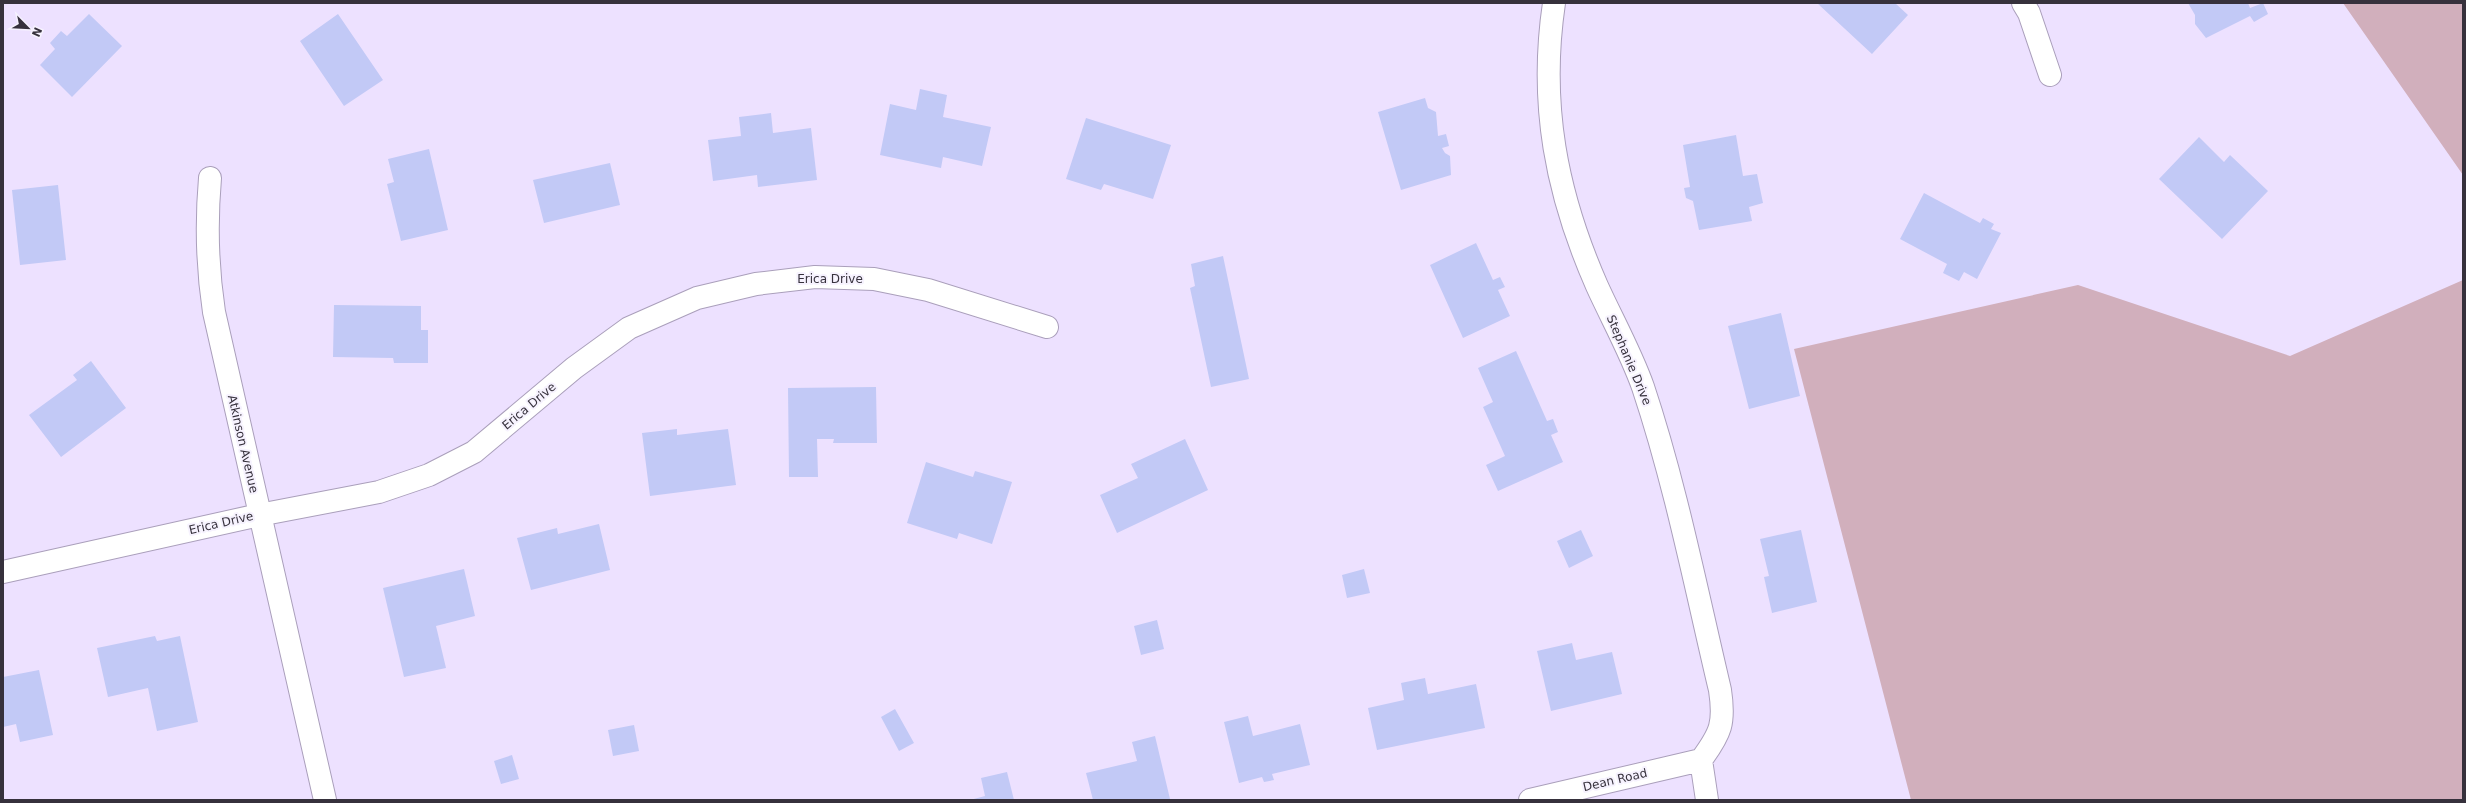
<svg xmlns="http://www.w3.org/2000/svg" width="2466" height="803" viewBox="0 0 2466 803" font-family="'DejaVu Sans',sans-serif">
<style>
.green{fill:#d1afbc}
.building{fill:#c2c9f6}
.lines{fill:none;stroke-linecap:round;stroke-linejoin:round}
.street-casing{stroke:#aa9fbb;stroke-width:24}
.street{stroke:#fff;stroke-width:22}
.labels{text-anchor:middle;stroke-width:4;stroke-linejoin:round;paint-order:stroke}
.street-label{font-size:12px;fill:#36313c;stroke:#f6f2fe}
</style>
<rect width="100%" height="100%" fill="#ede1ff"/>
<path class="green" d="M2343,3h120v172z
M2463,280v520h-552l-117,-451 284,-64 212,71z"/>
<path class="building" d="M1817,3h78l13,12 -36,39z
M2188,3h60l2,5 13,-5 5,11 -14,8 -4,-6 -44,22 -11,-14v-9z
M89,14l33,32 -50,51 -32,-32 15,-16 -5,-6 11,-12 6,5z
M338,14l45,66 -39,26 -44,-65z
M920,89l27,6 -4,22 48,10 -9,39 -39,-9 -2,11 -61,-13 10,-51 26,6z
M1425,98l3,10 8,4 2,24 8,-2 3,12 -7,2 3,5 5,3 1,19 -50,15 -23,-78z
M771,113l2,20 38,-5 6,52 -59,7 -1,-12 -44,6 -5,-41 33,-4 -2,-19z
M1086,118l85,27 -18,54 -49,-15 -3,6 -35,-11z
M1736,135l7,41 14,-2 6,29 -14,4 3,14 -53,9 -6,-29 -7,-3 -2,-10 6,-1 -7,-42z
M2199,137l25,25 6,-7 38,36 -46,48 -63,-60z
M429,149l19,81 -47,11 -14,-57 7,-2 -6,-23z
M610,163l10,42 -76,18 -11,-43z
M58,185l8,75 -46,5 -8,-75z
M1924,193l56,30 3,-5 11,6 -3,5 10,4 -24,46 -13,-7 -5,9 -16,-8 4,-9 -47,-25z
M1476,243l17,37 7,-3 5,10 -7,3 12,26 -47,22 -33,-73z
M1223,256l26,123 -38,8 -21,-99 5,-2 -4,-22z
M334,305l87,1v24h7v33h-34l-1,-5 -60,-1z
M1781,313l19,83 -51,13 -21,-83z
M1516,351l31,70 6,-2 5,13 -7,3 12,27 -65,29 -12,-26 19,-9 -22,-49 10,-5 -15,-34z
M91,361l35,47 -65,49 -32,-42 48,-35 -4,-5z
M876,387l1,56h-44l1,-4h-17l1,38h-29l-1,-89z
M677,429v6l51,-6 8,56 -86,11 -8,-63z
M1185,439l23,51 -91,43 -17,-38 38,-17 -7,-14z
M926,462l47,15 2,-6 37,11 -20,62 -33,-11 -2,6 -50,-16z
M599,524l11,46 -79,20 -14,-52 40,-10 1,6z
M1581,530l12,26 -24,12 -12,-27z
M1801,530l16,72 -45,11 -8,-36 5,-1 -9,-37z
M464,569l11,47 -39,10 10,42 -42,9 -21,-89z
M1364,569l6,24 -23,5 -5,-23z
M1157,620l7,29 -23,6 -7,-29z
M155,636l2,5 23,-5 18,86 -41,9 -9,-43 -40,9 -11,-49z
M1572,643l4,17 36,-8 10,42 -71,17 -14,-60z
M39,670l14,65 -33,7 -4,-18 -13,3v-50z
M1425,678l3,16 48,-10 9,44 -108,22 -9,-42 36,-8 -3,-17z
M895,709l19,34 -15,8 -18,-34z
M1248,716l5,20 47,-12 10,41 -38,9 2,6 -10,2 -2,-5 -23,6 -15,-61z
M634,725l5,26 -26,5 -5,-26z
M1155,736l15,63 -77,1 -7,-27 51,-12 -5,-19z
M512,755l7,24 -18,5 -7,-23z
M1007,772l7,28h-44l15,-4 -4,-18z"/>
<g class="lines">
<defs>
<path id="street" d="M1554,3c-15,101 2,190 43,283 15,33 34,67 46,101 33,99 53,202 77,303 5,33 1,43 -19,70
M2023,3l6,10 21,62
M210,178c-4,46 -3,88 4,134l111,488
M3,572l256,-57 120,-23 50,-17 45,-23 100,-84 55,-40 68,-30 59,-14 59,-7 59,2 54,11 119,37
M1701,760l6,40
M1530,800l171,-40"/>
</defs>
<use href="#street" class="street-casing"/>
<use href="#street" class="street"/>
</g>
<g class="labels">
<g class="street-label">
<text x="830" y="283">Erica Drive</text>
<text transform="translate(1629 360) rotate(67)" y="4">Stephanie Drive</text>
<text transform="translate(529 406) rotate(-40)" y="4">Erica Drive</text>
<text transform="translate(243 444) rotate(77)" y="4">Atkinson Avenue</text>
<text transform="translate(221 523) rotate(-13)" y="4">Erica Drive</text>
<text transform="translate(1615 780) rotate(-13)" y="4">Dean Road</text>
</g>
</g>
<rect width="2466" height="803" fill="none" stroke="#36313c" stroke-width="8"/>
<g transform="translate(28 28) rotate(114)" stroke="#f6f2fe" stroke-width="3" paint-order="stroke">
<path d="M0-3L7 15L0 10L-7 15Z" fill="#36313c"/>
<text y="-6" font-size="11" font-weight="bold" text-anchor="middle" fill="#36313c">N</text>
</g>
</svg>
